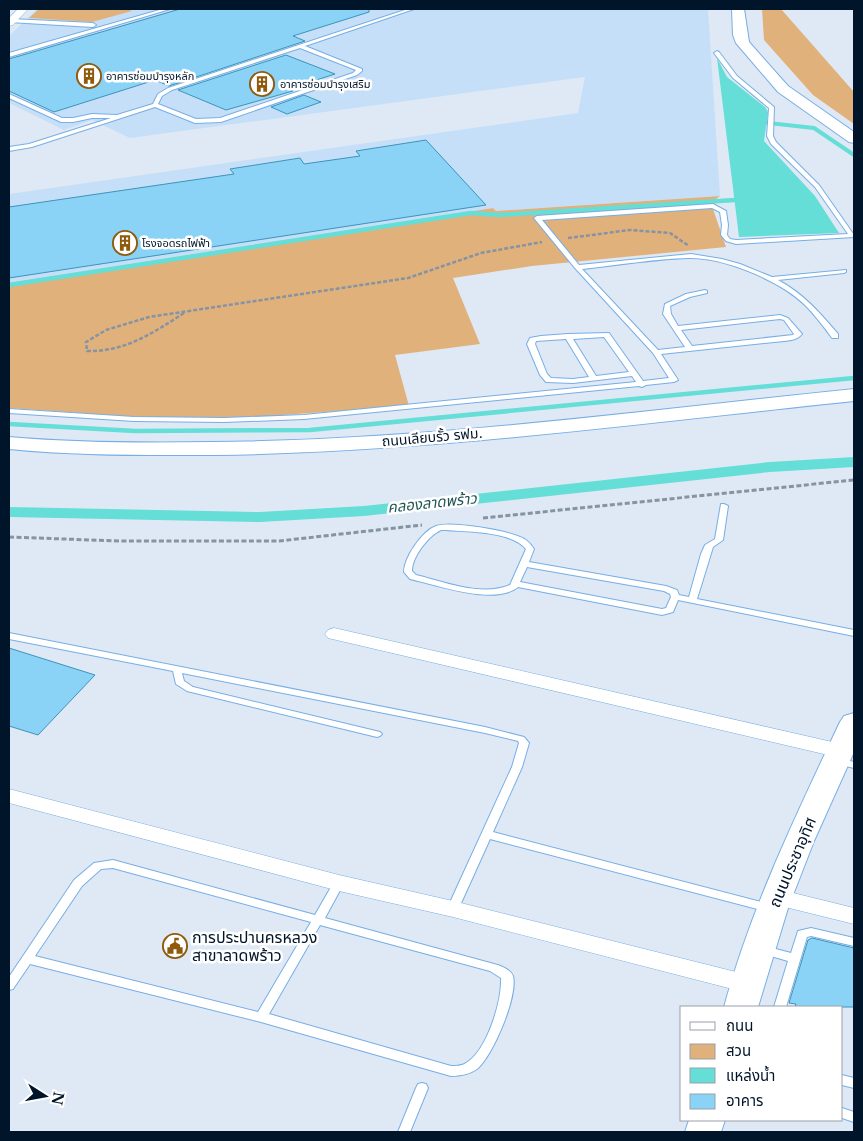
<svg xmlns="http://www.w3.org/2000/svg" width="863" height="1141" viewBox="0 0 863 1141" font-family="'Libre Baskerville','Noto Sans Thai',serif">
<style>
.built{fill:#c6dff8}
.green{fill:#e1b17c}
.water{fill:#64ded6}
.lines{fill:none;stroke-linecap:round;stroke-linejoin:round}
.stream-far1{stroke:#64ded6;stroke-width:4}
.stream{stroke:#64ded6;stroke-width:4.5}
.canal{fill:#64ded6;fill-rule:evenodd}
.building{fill:#8ad3f6;stroke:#3c94b9}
.service-casing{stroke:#77aee5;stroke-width:2}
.minor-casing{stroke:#77aee5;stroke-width:1}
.tertiary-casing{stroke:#77aee5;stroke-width:2}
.secondary-casing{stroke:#77aee5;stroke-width:2}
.path-far1{stroke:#8593a3;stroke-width:2.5;stroke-dasharray:4 2;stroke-linecap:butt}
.path{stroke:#8593a3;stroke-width:3;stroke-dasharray:5 2.5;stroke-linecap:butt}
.service{fill:#fff;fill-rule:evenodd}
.minor{fill:#fff;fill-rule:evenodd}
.tertiary{fill:#fff;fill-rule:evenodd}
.secondary{fill:#fff;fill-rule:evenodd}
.labels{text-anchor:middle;stroke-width:5;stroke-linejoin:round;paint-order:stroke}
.far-poi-label{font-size:11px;fill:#01152a;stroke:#fff;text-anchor:start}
.street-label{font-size:14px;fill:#01152a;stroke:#fff}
.water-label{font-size:15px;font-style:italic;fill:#215652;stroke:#fff}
.near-street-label{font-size:16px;fill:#01152a;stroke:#fff}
.near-poi-label{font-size:16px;fill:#01152a;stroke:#fff;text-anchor:start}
</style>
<rect width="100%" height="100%" fill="#dee9f5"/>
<path class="built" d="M37,9h671l12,187 -224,15 -3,-3 -484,75v-89l569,-81 7,-36 -455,61 -38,-18 -28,10 -55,-27v-67z"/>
<path class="green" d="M39,9h88l5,2 -40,11 -63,-4z
M762,9h19l73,83v32l-41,-29 -49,-55z
M720,196l-9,7 15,44 -194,19 -79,12 27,66 -85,11 14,51 -185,13 -87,-2 -128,-9v-125l484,-75 3,3z"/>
<path class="water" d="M717,58l10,19 38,30 3,5 -4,29 51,55 24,37 -100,4z"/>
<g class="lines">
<path class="stream-far1" d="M760,122l54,6 40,27"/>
<path class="stream" d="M9,285l462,-72 29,2 235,-15
M9,424l126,7 175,-1 544,-52"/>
<path class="canal" d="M854,457v10l-84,5 -406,44 -104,6 -251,-5v-10l251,5 104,-6 406,-44z"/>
</g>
<path class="building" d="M180,9h189v3l-76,24 12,5 -136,45 -14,-6 -101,32 -45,-21v-32z
M286,55l49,19 -47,15 5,2 -67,19 -48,-20z
M304,95l17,7 -34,12 -16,-7z
M426,140l60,65 -477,73v-71l225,-33 -4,-5 70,-11 4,6 56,-8 -4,-5z
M9,648l86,27 -57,60 -29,-9z
M812,938l42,10v59h-59l1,-3 -7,-1 19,-63z"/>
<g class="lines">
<defs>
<path id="service" d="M163,9h7l-161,48v-4z
M408,9h6l-109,37 57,23v2l-5,4 -136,47 -26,1 -40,-16 -123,40 -23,4v-4l20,-3 82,-26h-19l-19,4h-12l-52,-24v-4l53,24h11l19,-4 25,1 36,-11 5,-10 10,-6zM300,48l56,22 -3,3 -133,45 -24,1 -38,-15 4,-8 10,-6z
M11,19l82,4 3,2 -3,2 -84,-5v-2z
M717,51l2,1 18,24 37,31 -1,29 3,6 43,43 35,50v2l-118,7 -10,-3 -5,-6 1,-10 -2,-13 -8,-4 -170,12 37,45 112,-11 31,5 18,5 32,13 74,-7v2l-2,1 -66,7c26,14 42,33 60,54v4h-6c-8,-11 -17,-23 -27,-33 -25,-24 -81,-48 -116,-47 -35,1 -71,7 -107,11l76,81 27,-3 -22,-33 2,-10 21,-10 19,-4 2,1v2l-17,4 -20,9 1,8 7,12 102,-11 8,3 14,16c-5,6 -11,6 -18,7l-123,13 17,26 -4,2 -28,3 -4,2 -3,-1 -335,33 -80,3 -90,-1 -125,-8v-4l125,8 90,1 80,-3 332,-33 -4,-6 -59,7 -27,-1 -6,-7 -13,-31 3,-6 11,-2 27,-2 41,-1 34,48 26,-3 -16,-25 -78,-85 -41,-50 3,-2 176,-12 13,7 2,14 -1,10 3,4 6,1 112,-6 -33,-47 -44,-43 -4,-8 2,-28 -36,-30 -19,-25zM780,319l4,1 10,14 -1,1 -101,11 -11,-16zM604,337l25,35 -33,4 -23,-37zM566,339l23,38 -16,2 -22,-1 -4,-4 -12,-30 1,-3z
M721,504h3l4,2 -5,34 -10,7 -16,52 157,31v6l-176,-36 -5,12 -11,3 -144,-28c-23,19 -81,-2 -108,-8l-6,-7c0,-14 18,-41 32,-46 15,-5 68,4 84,11 6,2 10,6 14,12l-5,13 137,24 11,4 2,5 10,2 12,-43 4,-9 10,-6zM441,530h5c22,2 65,1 80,19l-16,36c-29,12 -65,-3 -94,-10l-4,-4c0,-14 16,-35 29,-41zM527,567l137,24 6,3 1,3 -5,11 -4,1 -142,-27z
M9,633l476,94 39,10 5,6 -7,24 -29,65 276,72 4,1 2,3 -2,3 -4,1 -279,-73 -33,73 -4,1 -4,-1 -2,-3 65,-142 7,-24 -1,-2 -33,-8 -303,-60 2,8 9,6 187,45 2,2 -2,2 -3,1 -190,-46 -11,-7 -3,-13 -164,-32z
M837,758l17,4v6l-21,-5 -1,-2 1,-2z
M113,860l202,55 20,-35 4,-1 4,1 1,3 -19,35 169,46c6,1 17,6 19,12 5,20 -20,80 -36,93 -7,5 -17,7 -26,7l-190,-54 -231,-58 -17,25 -4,1v-13l65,-97 20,-17zM113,868l198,54 -53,90 -223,-56 47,-70 19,-17zM320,925l170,46 11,7c1,23 -14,73 -35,85 -4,3 -10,3 -15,3l-182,-52z
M811,928l43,10v8l-43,-10 -4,1 -21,70h-12l14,-46 -28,-8 -2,-3 2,-3 4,-1 27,7 7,-22z
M842,1075l12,3v10l-12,-3z
M422,1083l4,1 2,4 -18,44h-12l18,-44 2,-4z
M842,1108l12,4v10l-12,-4z"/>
<path id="minor" d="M18,9h10l-15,16 -4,1v-8z
M334,628l507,116 7,2 3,5 -3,5 -7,2 -513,-120 -3,-4 3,-4z
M9,789l330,86 114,26 295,74 8,3 4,6 -4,6 -8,3 -295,-76 -114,-26 -330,-88z
M777,889l77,19v16l-85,-21 -3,-6 3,-6z"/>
<path id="tertiary" d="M732,9h12l5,33 39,44 66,46v11l-5,-1 -71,-50 -42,-49 -3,-8z
M854,389v12c-212,22 -424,51 -637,54 -69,0 -139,1 -208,-6v-12c68,6 136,6 204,5 215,-2 428,-31 641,-53z"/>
<path id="secondary" d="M854,713v39l-40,89 -26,67 -30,99h-34c27,-99 72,-192 116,-285l4,-6z
M689,1120h36l-4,12h-36z"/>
</defs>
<use href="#service" class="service-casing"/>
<use href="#minor" class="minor-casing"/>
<use href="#tertiary" class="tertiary-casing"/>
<use href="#secondary" class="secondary-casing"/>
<path class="path-far1" d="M568,238l62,-8 40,3 19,13
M184,313c-31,20 -59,39 -97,38l-1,-9 20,-12 43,-13 259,-39 73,-25 61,-11"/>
<path class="path" d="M483,518l371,-38
M9,537l110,4h160l143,-16"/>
<use href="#service" class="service"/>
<use href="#minor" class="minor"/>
<use href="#tertiary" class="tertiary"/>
<use href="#secondary" class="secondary"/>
</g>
<defs>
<symbol id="building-ring" viewBox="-11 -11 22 22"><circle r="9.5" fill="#fff" stroke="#8f5a0b" stroke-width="1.5"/><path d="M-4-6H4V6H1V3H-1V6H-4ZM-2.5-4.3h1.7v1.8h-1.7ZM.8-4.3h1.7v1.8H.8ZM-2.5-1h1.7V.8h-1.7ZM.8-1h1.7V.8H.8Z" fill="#8f5a0b"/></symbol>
<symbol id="civic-ring" viewBox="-11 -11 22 22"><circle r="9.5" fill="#fff" stroke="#8f5a0b" stroke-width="1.5"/><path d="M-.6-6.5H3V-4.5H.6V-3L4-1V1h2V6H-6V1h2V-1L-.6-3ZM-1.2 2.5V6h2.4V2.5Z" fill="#8f5a0b"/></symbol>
</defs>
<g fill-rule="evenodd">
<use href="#building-ring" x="75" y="62" width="28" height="28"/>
<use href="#building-ring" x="248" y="70" width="28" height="28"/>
<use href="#building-ring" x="111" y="229" width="28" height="28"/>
<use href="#civic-ring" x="161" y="932" width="28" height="28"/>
</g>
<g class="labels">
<g class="far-poi-label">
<text x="106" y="80">อาคารซ่อมบำรุงหลัก</text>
<text x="280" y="88">อาคารซ่อมบำรุงเสริม</text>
<text x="142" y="247">โรงจอดรถไฟฟ้า</text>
</g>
<g class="street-label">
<text transform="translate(432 437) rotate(-5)" y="5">ถนนเลียบรั้ว รฟม.</text>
</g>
<g class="water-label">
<text transform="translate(432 503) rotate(-6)" y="5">คลองลาดพร้าว</text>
</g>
<g class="near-street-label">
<text transform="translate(792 862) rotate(-67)" y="6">ถนนประชาอุทิศ</text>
</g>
<g class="near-poi-label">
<text x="192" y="943">การประปานครหลวง<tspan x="192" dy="18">สาขาลาดพร้าว</tspan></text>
</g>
</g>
<rect width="863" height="1141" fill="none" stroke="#01152a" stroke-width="20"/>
<rect x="680" y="1006" width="162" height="115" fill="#ffffff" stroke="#99a1aa"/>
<rect x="690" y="1022" width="25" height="8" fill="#ffffff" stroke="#99a1aa"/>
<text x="726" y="1031" font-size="15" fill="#01152a">ถนน</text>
<rect x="690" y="1044" width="25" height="15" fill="#e1b17c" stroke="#99a1aa"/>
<text x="726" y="1056" font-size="15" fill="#01152a">สวน</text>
<rect x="690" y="1068" width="25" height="15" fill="#64ded6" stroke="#99a1aa"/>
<text x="726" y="1081" font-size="15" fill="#01152a">แหล่งน้ำ</text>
<rect x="690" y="1094" width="25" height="15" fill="#8ad3f6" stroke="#99a1aa"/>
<text x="726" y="1106" font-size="15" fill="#01152a">อาคาร</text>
<g transform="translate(45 1096) rotate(101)" stroke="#ffffff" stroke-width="4" paint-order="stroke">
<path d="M0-4L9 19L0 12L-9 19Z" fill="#01152a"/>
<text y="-8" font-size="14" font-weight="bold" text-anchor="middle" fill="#01152a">N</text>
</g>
</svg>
